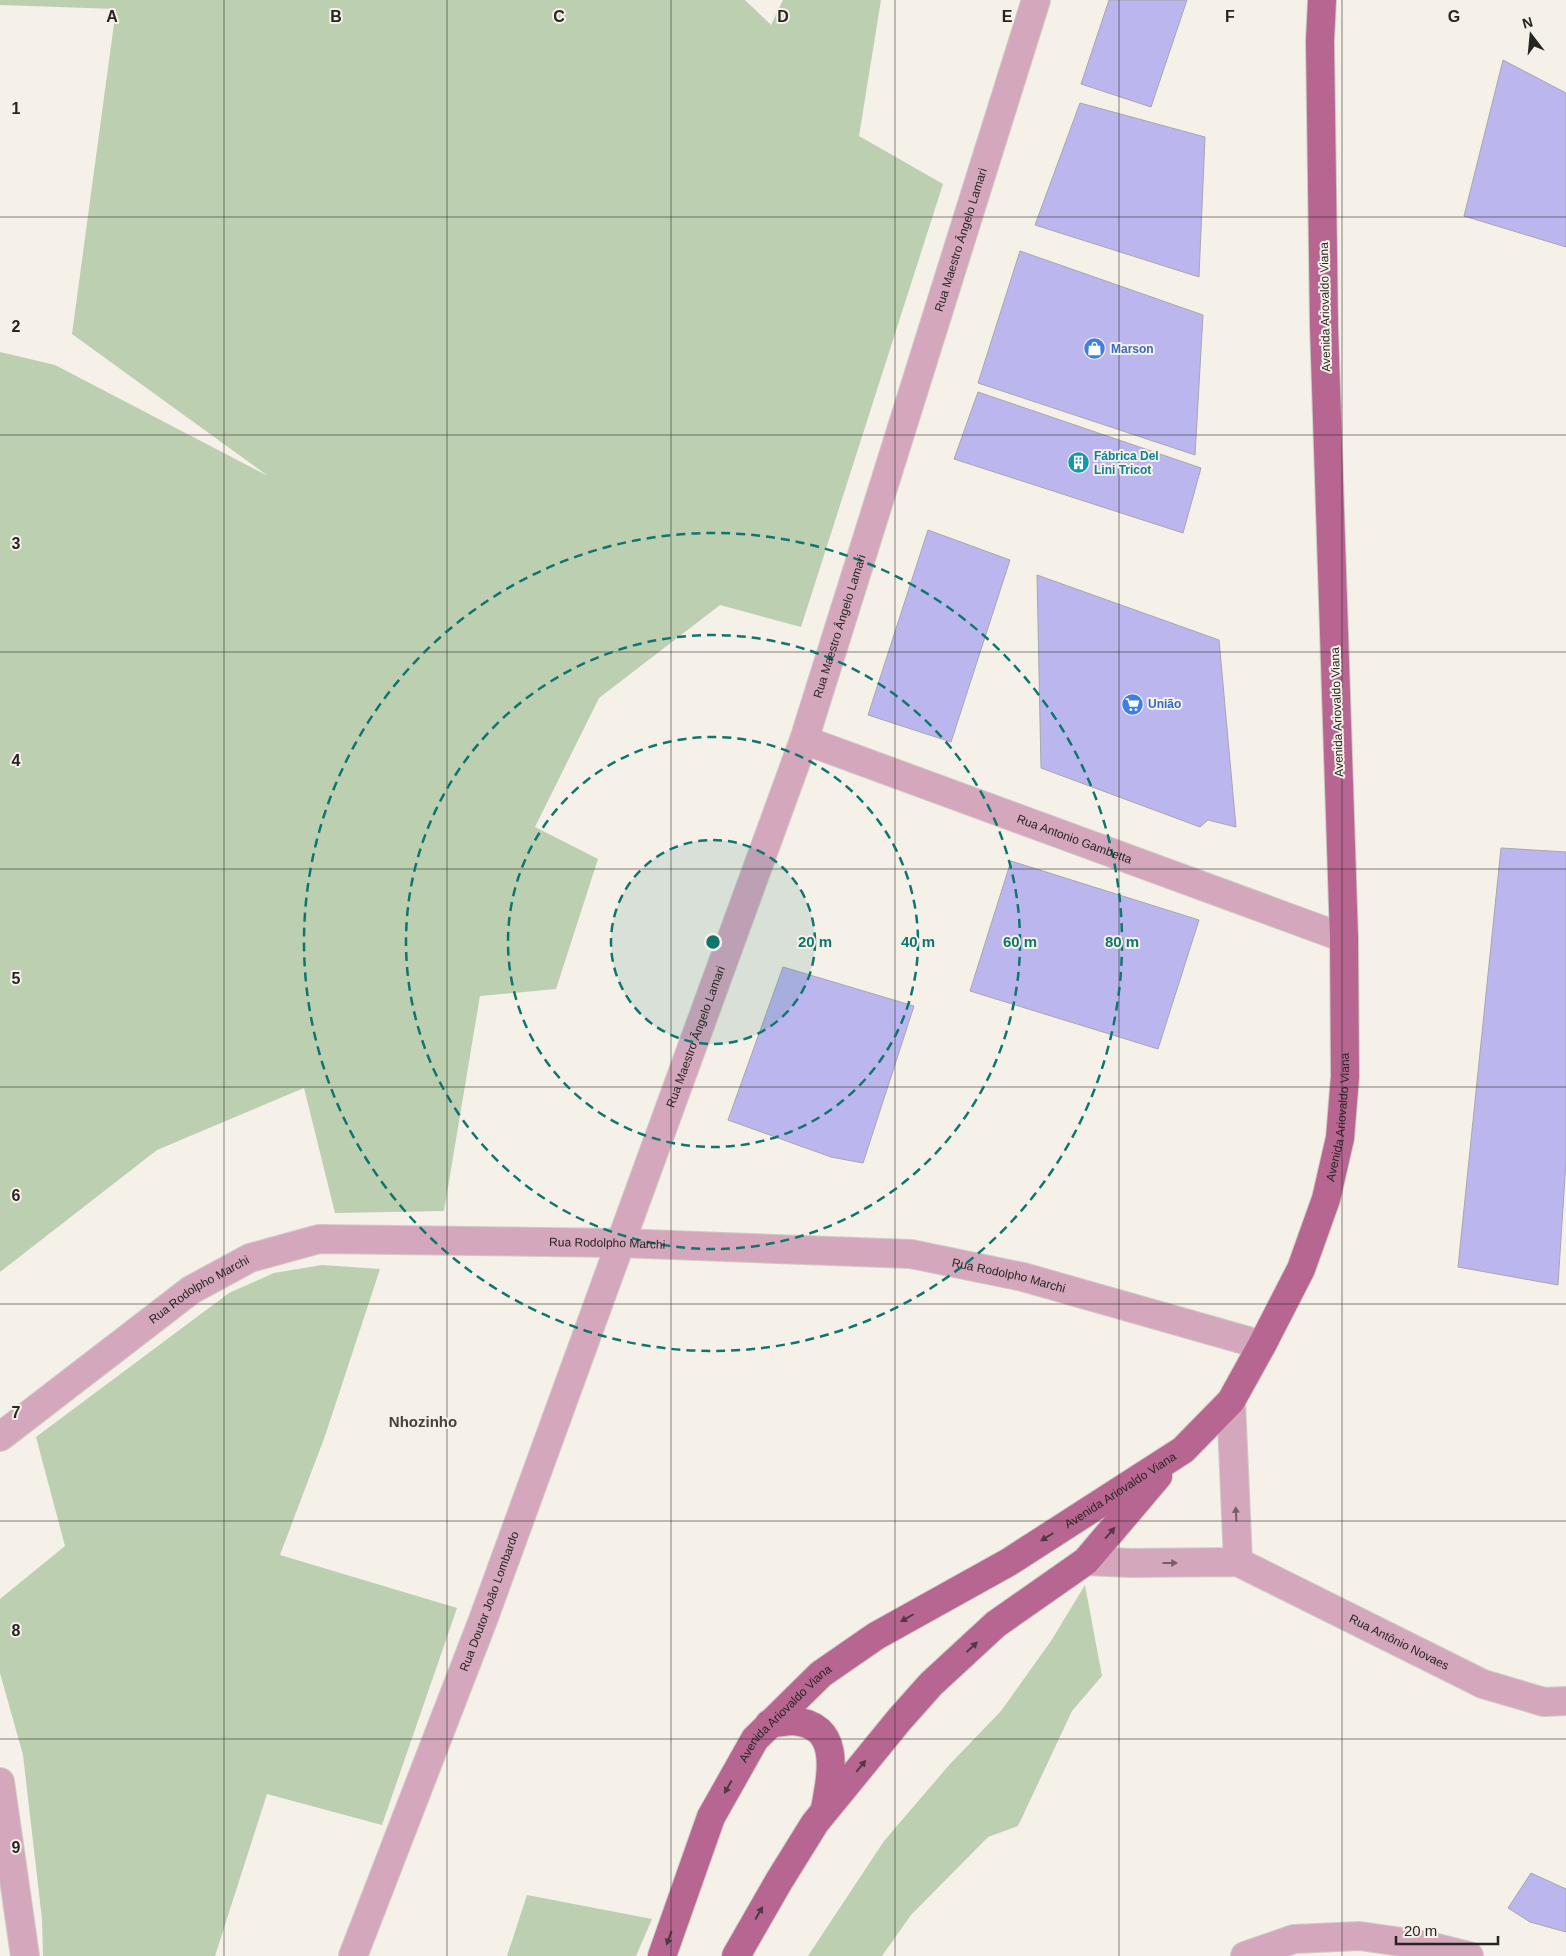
<svg xmlns="http://www.w3.org/2000/svg" width="1566" height="1956" viewBox="0 0 1566 1956" font-family="Helvetica,sans-serif">
<style>
.green{fill:#bccfb1}
.building{fill:#bbb7ee;stroke:#a7a7af}
.lines{fill:none;stroke-linecap:round;stroke-linejoin:round}
.minor-casing{stroke:#d0cbc4;stroke-width:30}
.primary-casing{stroke:#d0cbc4;stroke-width:30}
.minor{stroke:#d5a7bd;stroke-width:28}
.primary{stroke:#b76691;stroke-width:28}
.oneway{fill:#756068}
.oneway2{fill:#523843}
.grid{fill:none;stroke:#272522;stroke-width:1;stroke-opacity:0.55}
.ring{fill:none;stroke:#0f766e;stroke-width:2.5;stroke-dasharray:9 6}
.labels{text-anchor:middle;stroke-width:4;stroke-linejoin:round;paint-order:stroke}
.street-label{font-size:12px;fill:#272522;stroke:#f5f0e8}
.shop-label{font-size:12px;font-weight:bold;fill:#366cbe;stroke:#f5f0e8;text-anchor:start}
.culture-label{font-size:12px;font-weight:bold;fill:#0d838f;stroke:#f5f0e8;text-anchor:start}
.quarter-label{font-size:15px;font-weight:bold;fill:#45413b;stroke:#f5f0e8}
.grid-label{font-size:16px;text-anchor:middle;font-weight:bold;fill:#272522;stroke:#f5f0e8;stroke-width:4;stroke-linejoin:round;paint-order:stroke}
.centre{fill:#0f766e;stroke:#f5f0e8;stroke-width:2.5}
.ring-label{font-size:15px;text-anchor:middle;font-weight:bold;fill:#0f766e;stroke:#f5f0e8;stroke-width:4;stroke-linejoin:round;paint-order:stroke}
</style>
<rect width="100%" height="100%" fill="#f5f0e8"/>
<path class="green" d="M0,0h745l26,25 12,-25h98l-22,136 84,48 -142,443 -81,-22 -121,93 -64,129 63,32 -42,130 -76,7 -36,215 -109,2 -31,-125 -147,62 -157,122v-920l55,13 213,111 -196,-142 44,-325 -116,-4z
M322,1265l58,4 -55,167 -45,119 177,53 -75,217 -115,-31 -52,162h-172l-1,-37 -19,-164 -23,-82v-74l65,-53 -29,-109 193,-144 45,-20z
M1085,1585l17,91 -30,35 -54,115 -30,11 -77,78 -29,41h-74l76,-115 66,-77 51,-53 50,-70z
M527,1895l125,24 -16,37h-129z"/>
<path class="building" d="M1109,0h78l-36,107 -70,-23z
M1503,60l63,33v154l-102,-31z
M1080,103l125,34 -6,140 -164,-52z
M1020,251l183,64 -8,140 -217,-72z
M978,392l223,76 -18,65 -229,-74z
M928,530l82,30 -59,182 -83,-27z
M1037,575l182,65 17,187 -28,-7 -8,7 -159,-59z
M1501,848l65,4v309l-8,124 -100,-18z
M1011,861l188,59 -41,129 -188,-58z
M783,967l131,39 -51,157 -32,-6 -103,-37z
M1531,1873l35,16v43l-36,-10 -22,-14z"/>
<g class="lines">
<defs>
<g id="minor">
<path id="s1" d="M804,740l540,198"/>
<path d="M1231,1401l7,161"/>
<path id="s2" d="M0,1437l191,-147 59,-32 69,-19 300,4 292,11 112,23 239,68"/>
<path id="s3" d="M1086,1561l45,2 107,-1 245,122 61,18 22,-1"/>
<path d="M0,1782l25,174"/>
<path id="s4" d="M353,1956l130,-336 321,-880 232,-740"/>
<path d="M1245,1956l49,-17 66,-3 69,10 40,10"/>
</g>
<g id="primary">
<path d="M769,1724c8,-1 16,-3 24,-3 50,4 38,54 32,88"/>
<path id="s5" d="M662,1956l49,-139 44,-78 66,-65 55,-38 133,-74 174,-112 48,-49 31,-56 39,-76 25,-70 14,-61 5,-61 -1,-139 -20,-612 -4,-285 2,-41"/>
<path d="M736,1956l43,-75 36,-58 84,-103 32,-36 65,-60 90,-63 72,-85"/>
</g>
</defs>
<use href="#minor" class="minor-casing"/>
<use href="#primary" class="primary-casing"/>
<use href="#minor" class="minor"/>
<use href="#primary" class="primary"/>
</g>
<defs><path id="oneway-solid" d="M-6-.8H1V-3.2L6.5 0L1 3.2V.8H-6Z" transform="scale(1.25)"/></defs>
<g class="oneway">
<use href="#oneway-solid" transform="translate(1236 1514) rotate(-93)"/>
<use href="#oneway-solid" transform="translate(1170 1563)"/>
</g>
<g class="oneway2">
<use href="#oneway-solid" transform="translate(1110 1533) rotate(-49)"/>
<use href="#oneway-solid" transform="translate(1047 1537) rotate(148)"/>
<use href="#oneway-solid" transform="translate(907 1618) rotate(150)"/>
<use href="#oneway-solid" transform="translate(972 1647) rotate(-43)"/>
<use href="#oneway-solid" transform="translate(861 1766) rotate(-51)"/>
<use href="#oneway-solid" transform="translate(728 1787) rotate(119)"/>
<use href="#oneway-solid" transform="translate(759 1913) rotate(-60)"/>
<use href="#oneway-solid" transform="translate(669 1938) rotate(110)"/>
</g>
<path class="grid" d="M224,0v1956M447,0v1956M671,0v1956M895,0v1956M1119,0v1956M1342,0v1956M0,217h1566M0,435h1566M0,652h1566M0,869h1566M0,1087h1566M0,1304h1566M0,1521h1566M0,1739h1566"/>
<circle cx="713" cy="942" r="102" fill="#0f766e" fill-opacity=".12"/>
<g class="ring">
<circle cx="713" cy="942" r="102"/>
<circle cx="713" cy="942" r="205"/>
<circle cx="713" cy="942" r="307"/>
<circle cx="713" cy="942" r="409"/>
</g>
<defs>
<symbol id="shop-disc" viewBox="-11 -11 22 22"><circle r="9.5" fill="#3f7fe0" stroke="#f5f0e8"/><path d="M-5-2.5h2.3a2.7 3.5 0 0 1 5.4 0H5L5.5 6h-11ZM-1.5-2.5h3a1.5 2.3 0 0 0-3 0Z" fill="#fff"/></symbol>
<symbol id="building-disc" viewBox="-11 -11 22 22"><circle r="9.5" fill="#0f9aa8" stroke="#f5f0e8"/><path d="M-4-6H4V6H1V3H-1V6H-4ZM-2.5-4.3h1.7v1.8h-1.7ZM.8-4.3h1.7v1.8H.8ZM-2.5-1h1.7V.8h-1.7ZM.8-1h1.7V.8H.8Z" fill="#fff"/></symbol>
<symbol id="supermarket-disc" viewBox="-11 -11 22 22"><circle r="9.5" fill="#3f7fe0" stroke="#f5f0e8"/><path d="M-6-5.5h2.5l.6 2H6L4.5 2H-2.5L-4.4-4H-6ZM-1.5 3.2a1.3 1.3 0 1 0 .1 0ZM3 3.2a1.3 1.3 0 1 0 .1 0Z" fill="#fff"/></symbol>
</defs>
<g fill-rule="evenodd">
<use href="#shop-disc" x="1082" y="336" width="25" height="25"/>
<use href="#building-disc" x="1066" y="450" width="25" height="25"/>
<use href="#supermarket-disc" x="1120" y="692" width="25" height="25"/>
</g>
<g class="labels">
<g class="street-label">
<text dy="4" stroke="none"><textPath href="#s4" startOffset="1821">Rua Maestro Ângelo Lamari</textPath></text>
<text transform="translate(1325 307) rotate(-91)" y="4">Avenida Ariovaldo Viana</text>
<text dy="4" stroke="none"><textPath href="#s4" startOffset="1416">Rua Maestro Ângelo Lamari</textPath></text>
<text transform="translate(1337 712) rotate(-92)" y="4">Avenida Ariovaldo Viana</text>
<text dy="4" stroke="none"><textPath href="#s1" startOffset="288">Rua Antonio Gambetta</textPath></text>
<text dy="4" stroke="none"><textPath href="#s4" startOffset="981">Rua Maestro Ângelo Lamari</textPath></text>
<text dy="4" stroke="none"><textPath href="#s5" startOffset="1131">Avenida Ariovaldo Viana</textPath></text>
<text dy="4" stroke="none"><textPath href="#s2" startOffset="668">Rua Rodolpho Marchi</textPath></text>
<text dy="4" stroke="none"><textPath href="#s2" startOffset="1072">Rua Rodolpho Marchi</textPath></text>
<text dy="4" stroke="none"><textPath href="#s2" startOffset="248">Rua Rodolpho Marchi</textPath></text>
<text dy="4" stroke="none"><textPath href="#s5" startOffset="681">Avenida Ariovaldo Viana</textPath></text>
<text dy="4" stroke="none"><textPath href="#s4" startOffset="380">Rua Doutor João Lombardo</textPath></text>
<text dy="4" stroke="none"><textPath href="#s3" startOffset="332">Rua Antônio Novaes</textPath></text>
<text dy="4" stroke="none"><textPath href="#s5" startOffset="276">Avenida Ariovaldo Viana</textPath></text>
</g>
<g class="shop-label">
<text x="1111" y="353">Marson</text>
<text x="1148" y="708">União</text>
</g>
<g class="culture-label">
<text x="1094" y="460">Fábrica Del<tspan x="1094" dy="14">Lini Tricot</tspan></text>
</g>
<g class="quarter-label">
<text x="423" y="1427">Nhozinho</text>
</g>
</g>
<g class="grid-label">
<text x="112" y="22">A</text>
<text x="336" y="22">B</text>
<text x="559" y="22">C</text>
<text x="783" y="22">D</text>
<text x="1007" y="22">E</text>
<text x="1230" y="22">F</text>
<text x="1454" y="22">G</text>
<text x="16" y="114">1</text>
<text x="16" y="332">2</text>
<text x="16" y="549">3</text>
<text x="16" y="766">4</text>
<text x="16" y="984">5</text>
<text x="16" y="1201">6</text>
<text x="16" y="1418">7</text>
<text x="16" y="1636">8</text>
<text x="16" y="1853">9</text>
</g>
<circle cx="713" cy="942" r="8" class="centre"/>
<g class="ring-label">
<text x="815" y="947">20 m</text>
<text x="918" y="947">40 m</text>
<text x="1020" y="947">60 m</text>
<text x="1122" y="947">80 m</text>
</g>
<g transform="translate(1531 35) rotate(344)" stroke="#f5f0e8" stroke-width="4" paint-order="stroke">
<path d="M0-4L9 19L0 12L-9 19Z" fill="#272522"/>
<text y="-8" font-size="14" font-weight="bold" text-anchor="middle" fill="#272522">N</text>
</g>
<path d="M1396 1936v8h102v-8" fill="none" stroke="#272522" stroke-width="2.5"/>
<text x="1404" y="1936" font-size="15" fill="#272522" stroke="#f5f0e8" stroke-width="4" paint-order="stroke">20 m</text>
</svg>
